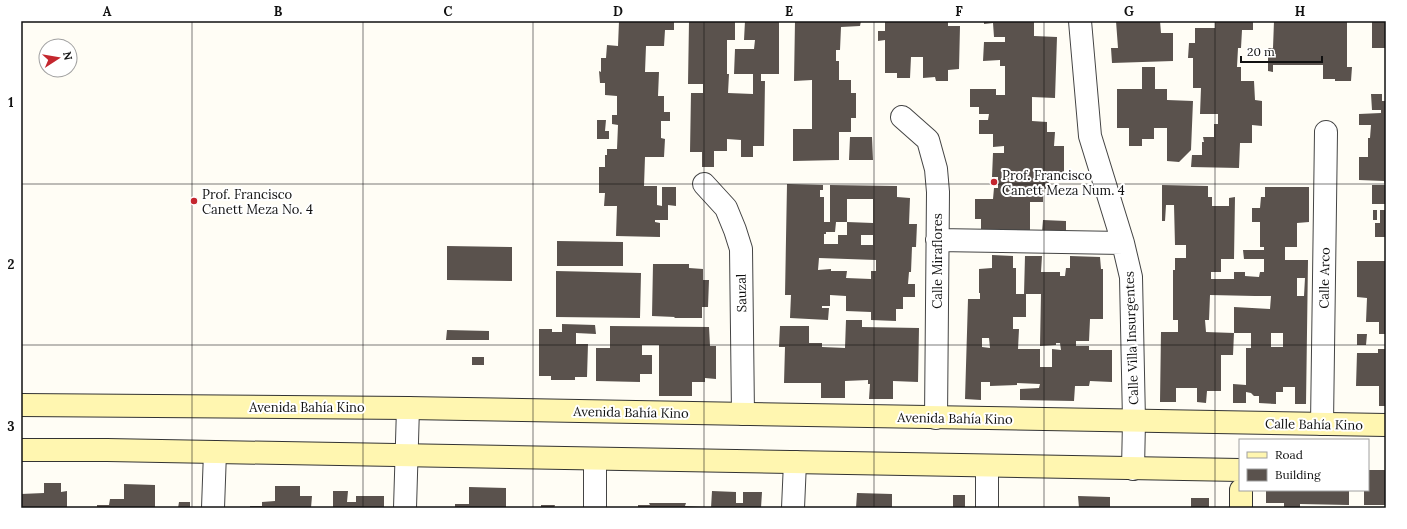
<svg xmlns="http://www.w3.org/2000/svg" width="1407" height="529" viewBox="0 0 1407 529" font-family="Lora,serif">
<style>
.building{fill:#5a524d;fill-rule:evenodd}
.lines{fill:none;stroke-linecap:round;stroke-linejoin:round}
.street-casing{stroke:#444;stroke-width:24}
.secondary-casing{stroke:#333;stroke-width:24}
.street{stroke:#fff;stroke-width:22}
.secondary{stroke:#fff6b0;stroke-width:22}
.grid{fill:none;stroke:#111;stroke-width:1;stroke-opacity:0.55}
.poi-dot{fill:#c4262e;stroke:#fff;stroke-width:1.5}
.labels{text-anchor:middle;stroke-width:4;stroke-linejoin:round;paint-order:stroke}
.poi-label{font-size:13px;fill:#111;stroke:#fff;text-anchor:start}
.street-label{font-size:13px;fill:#111;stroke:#fff}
.neatline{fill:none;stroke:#111;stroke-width:1.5}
.grid-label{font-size:13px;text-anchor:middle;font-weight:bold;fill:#111}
</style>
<rect width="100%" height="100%" fill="#fffdf5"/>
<path class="building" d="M619,21h55v9h-9l-1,16h-18l-1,26h14l-1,24h6v16h6v9h-9v17l4,1 -1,18h-19l-1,29h13v19l5,1v-19h14v19l-8,-1v15h-13v2l5,1v14l-44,-1 1,-30h-13l1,-13h-6v-26h6v-12h2v-6h10l1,-24 -6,-1v-9h5v-19l-12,-1v-12h-5l-1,-12 2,1v-14h5l1,-13 11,1z
M689,21h46v19h-8v34h2l-1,19 25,1v-20h-19l1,-25h19l1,-9h-11l1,-19h34v53h-18v7h4l-1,65h-11v11h-12v-17l-14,-1v12h-13v16h-12v-15h-12l1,-59h12v-9h-15z
M795,21h66l-1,5 -19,1 -1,23h-4v11h3v19h12v13h5v25h-5v14h-12v28l-46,1v-32h19v-49l-18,1z
M885,21h63v5h12l-1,43 -11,1v11h-12l-1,-4 -12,1v-21h-12l-1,21h-13v-5h-12v-33l-7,1v-10h7z
M984,21h50v15l23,1 -2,61 -23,-1v24l15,1v10h8l-1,14h10v32h-15l-1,11h-5v13h-13v29h-49v-12h-6v-20h18l1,-11h4v-11h-6l1,-24h11v-7l-11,1v-13h-14v-14h9l1,-6h-10v-7h-9v-18h26v6h9v-29h-5v-6l-17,1 1,-19h21v-5h-11l-1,-14 -9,1z
M1116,21h44l1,12h12v28l-61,2 -1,-15h7z
M1215,21h38v9h-11l-1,18h-3l-1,19h4v14h13l1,19 7,1v25l-10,-1v18h-12l-1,25 -48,-1 1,-12h10v-13h2l-1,-5h11v-13h4v-10h-18l1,-26h-8v-30h-5l1,-15h6v-15h20z
M1274,21h73v46h5l-1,14h-16v-2h-12v-14h-50v7l-5,-1v-23h5z
M1372,21h14v27h-14z
M1142,67h13v22h12v11l26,1 -2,49 -12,12 -12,-1v-33h-13v11h-12v7h-13v-18h-12v-39h25z
M1371,94h11v7h4v103h-14v-19h13l-1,-4 -25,-1v-23h9v-19h2l1,-13h-12v-11l22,-1v-3h-9z
M597,120h9l-1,11h4v8h-12z
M850,137h22l1,23h-24z
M787,184l36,1v5h-3v7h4v25h6v-37l67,1v11l13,1 -1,26h8l-1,23h-4l-1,25h-2l-1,12h7v13h-12v12h-7v12l-25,-1v-8l-25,-1v-15l-16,-1v11h-8v2h7l-1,12 -38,-2 1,-23h-6zM847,199h26v24l-26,-1v13h-9v9h-14v-10h2v-2h9l1,-10h11zM861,235h12v10h-12zM819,258l57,2v11h-5v8l-25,-1 1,-7h-16v-2l-13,1z
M1162,185l46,1v11h4v9h17v-8l6,-1 -1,62h-13v13h-10v7h23v-7h11v4l14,1 1,-5h4v-13h-20l-1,-9h21v-3h-4v-25h-8v-14h8l1,-11h4v-10h44v35l-12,1v24h-12v13h23l-2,144h-11v-17h-12v5h-7v12l-17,-1v-7h-5l-3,-3 -5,-1v11h-13v-19l13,1v-37h5v-15h-17v-26l36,2 1,-13h-16l-45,-1 -1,25h-4l1,12 28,1 -1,22h-12v36h-14l-1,12 -9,-1v-14h-21v14h-16l1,-70h17v-12h-5v-50h2v-12h11v-13h-11l-1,-40h-8l-1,16h-3zM1297,278h8l-1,18h-7zM1271,333h12v14h-12z
M1373,210h4v10h-4z
M1380,210h6v27h-11v-14h5z
M1043,220l23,1v11h-24z
M557,241l66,1v24h-66z
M447,246l65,1v34l-65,-1z
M992,255l21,1v12h3v26h8l1,-38h17l-1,16h19v4h5l1,-8h4v-12l30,1 1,12h2v50h-13l-1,22h-13v5h13v4h23v32l-22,-1 -1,5h-14l-1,15 -54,-1v-11l19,-1 1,-4 -23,-1v2l-27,1v-4h-9v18l-16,-1 3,-100h12v-6h-1v-24l13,-1zM1026,294h15l-1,52 16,-1v-2h4l1,7 -9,-1v18h-12v-18h-22l1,-20h-6v-12h13zM982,338h7l1,10 -8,-1z
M1357,261h29v73h-7v-12h-13l1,-24 -10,-1z
M653,264h36v4l14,1v11h6l-1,27h-6v11h-28l1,-1 -23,-1z
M556,271l85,2 -1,45 -84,-1z
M846,320h16v7l57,1 -1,54 -25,-1v18h-24l1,-15h-2v-4l-23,1v17h-24v-15h-37l1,-36h-6l1,-21h29v17h13v4l23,1z
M562,324l33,1 1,9 -20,-1v11h12l-1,33h-12v3h-24v-4h-12v-47h13v3h10z
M610,326l99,1 1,19h6v33l-11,-1v4h-13v14h-33v-51h-17v10h10v19h-12v8l-44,-1v-33h14z
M447,330l42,1v9h-43z
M1357,334h10l-1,11h-9z
M1378,349h8v57h-7v-20h-23l1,-33h21z
M472,357h12v8h-12z
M1368,470h18v35h-22v-15h4z
M44,483h17v9l6,-1v17h-46v-14l23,-1z
M124,484l31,1v23h-58v-3h12l1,-6h14z
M275,486h25v10h12l-1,12h-61v-2h12v-4l13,-1z
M469,487l37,1v20h-51v-4h14z
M1266,490h83v15l-49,-1v4h-16v-5h-18z
M333,491h15l-1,11h9v-6h28v12h-51z
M712,491l24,1v11h7v-11h19l-1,16h-50z
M857,493l35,1v14h-36z
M953,495h12v13h-12z
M1078,496l32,1v11h-31z
M1191,498h18v10h-18z
M179,502h11v6h-12z
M649,503h37l-1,3 21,1v1h-68v-3h12z
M541,505h14l-1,3h-13z"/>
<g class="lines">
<defs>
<path id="street" d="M1080,21l10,115 33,107 8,34 3,144 -1,48
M902,117l26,23 8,29 2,23 -2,226
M704,184l22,24 9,22 6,19 2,165
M937,240l186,3
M1322,424l4,-292
M595,459v49
M213,508l2,-56
M405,508l3,-100
M793,508l2,-46
M987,508v-42"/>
<path id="secondary" d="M21,405l387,3 978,17
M21,450h86l1133,20
M1241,508v-18"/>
</defs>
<use href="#street" class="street-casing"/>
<use href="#secondary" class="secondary-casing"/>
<use href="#street" class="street"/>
<use href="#secondary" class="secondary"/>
</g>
<path class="grid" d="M192,21v487M363,21v487M533,21v487M704,21v487M874,21v487M1044,21v487M1215,21v487M21,184h1365M21,345h1365"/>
<g class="poi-dot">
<circle cx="994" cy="182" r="4"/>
<circle cx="194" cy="201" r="4"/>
</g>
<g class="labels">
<g class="poi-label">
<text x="1002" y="180">Prof. Francisco<tspan x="1002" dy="15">Canett Meza Num. 4</tspan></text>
<text x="202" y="199">Prof. Francisco<tspan x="202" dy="15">Canett Meza No. 4</tspan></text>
</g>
<g class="street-label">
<text transform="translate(937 261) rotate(-90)" y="5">Calle Miraflores</text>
<text transform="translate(1324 278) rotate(-89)" y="5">Calle Arco</text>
<text transform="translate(741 293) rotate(-91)" y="5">Sauzal</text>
<text transform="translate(1131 338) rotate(-92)" y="5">Calle Villa Insurgentes</text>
<text x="307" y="412">Avenida Bahía Kino</text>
<text transform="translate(631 412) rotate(1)" y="5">Avenida Bahía Kino</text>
<text transform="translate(955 418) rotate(1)" y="5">Avenida Bahía Kino</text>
<text transform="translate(1314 424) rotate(1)" y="5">Calle Bahía Kino</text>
</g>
</g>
<rect width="1407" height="529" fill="none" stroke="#ffffff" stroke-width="44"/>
<rect x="1239" y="439" width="130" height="52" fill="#ffffff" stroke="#a0a0a0"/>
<rect x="1247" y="452" width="20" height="6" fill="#fff6b0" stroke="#a0a0a0"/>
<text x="1275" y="459" font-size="12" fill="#111111">Road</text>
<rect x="1247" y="469" width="20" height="12" fill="#5a524d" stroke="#a0a0a0"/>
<text x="1275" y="479" font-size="12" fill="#111111">Building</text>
<g transform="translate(58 58) rotate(78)"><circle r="19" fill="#ffffff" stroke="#a0a0a0"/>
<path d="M0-3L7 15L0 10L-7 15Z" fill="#c4262e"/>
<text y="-6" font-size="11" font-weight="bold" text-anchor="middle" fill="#111111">N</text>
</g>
<path d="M1241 56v6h81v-6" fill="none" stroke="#111111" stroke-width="2"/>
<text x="1247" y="56" font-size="12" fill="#111111" stroke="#ffffff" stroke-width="3" paint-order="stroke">20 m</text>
<rect x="22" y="22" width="1363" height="485" class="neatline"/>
<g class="grid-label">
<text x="107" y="16">A</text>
<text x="278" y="16">B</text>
<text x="448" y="16">C</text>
<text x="618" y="16">D</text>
<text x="789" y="16">E</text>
<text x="959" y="16">F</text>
<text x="1129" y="16">G</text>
<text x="1300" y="16">H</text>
<text x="11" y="107">1</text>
<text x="11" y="269">2</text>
<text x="11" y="431">3</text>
</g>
</svg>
